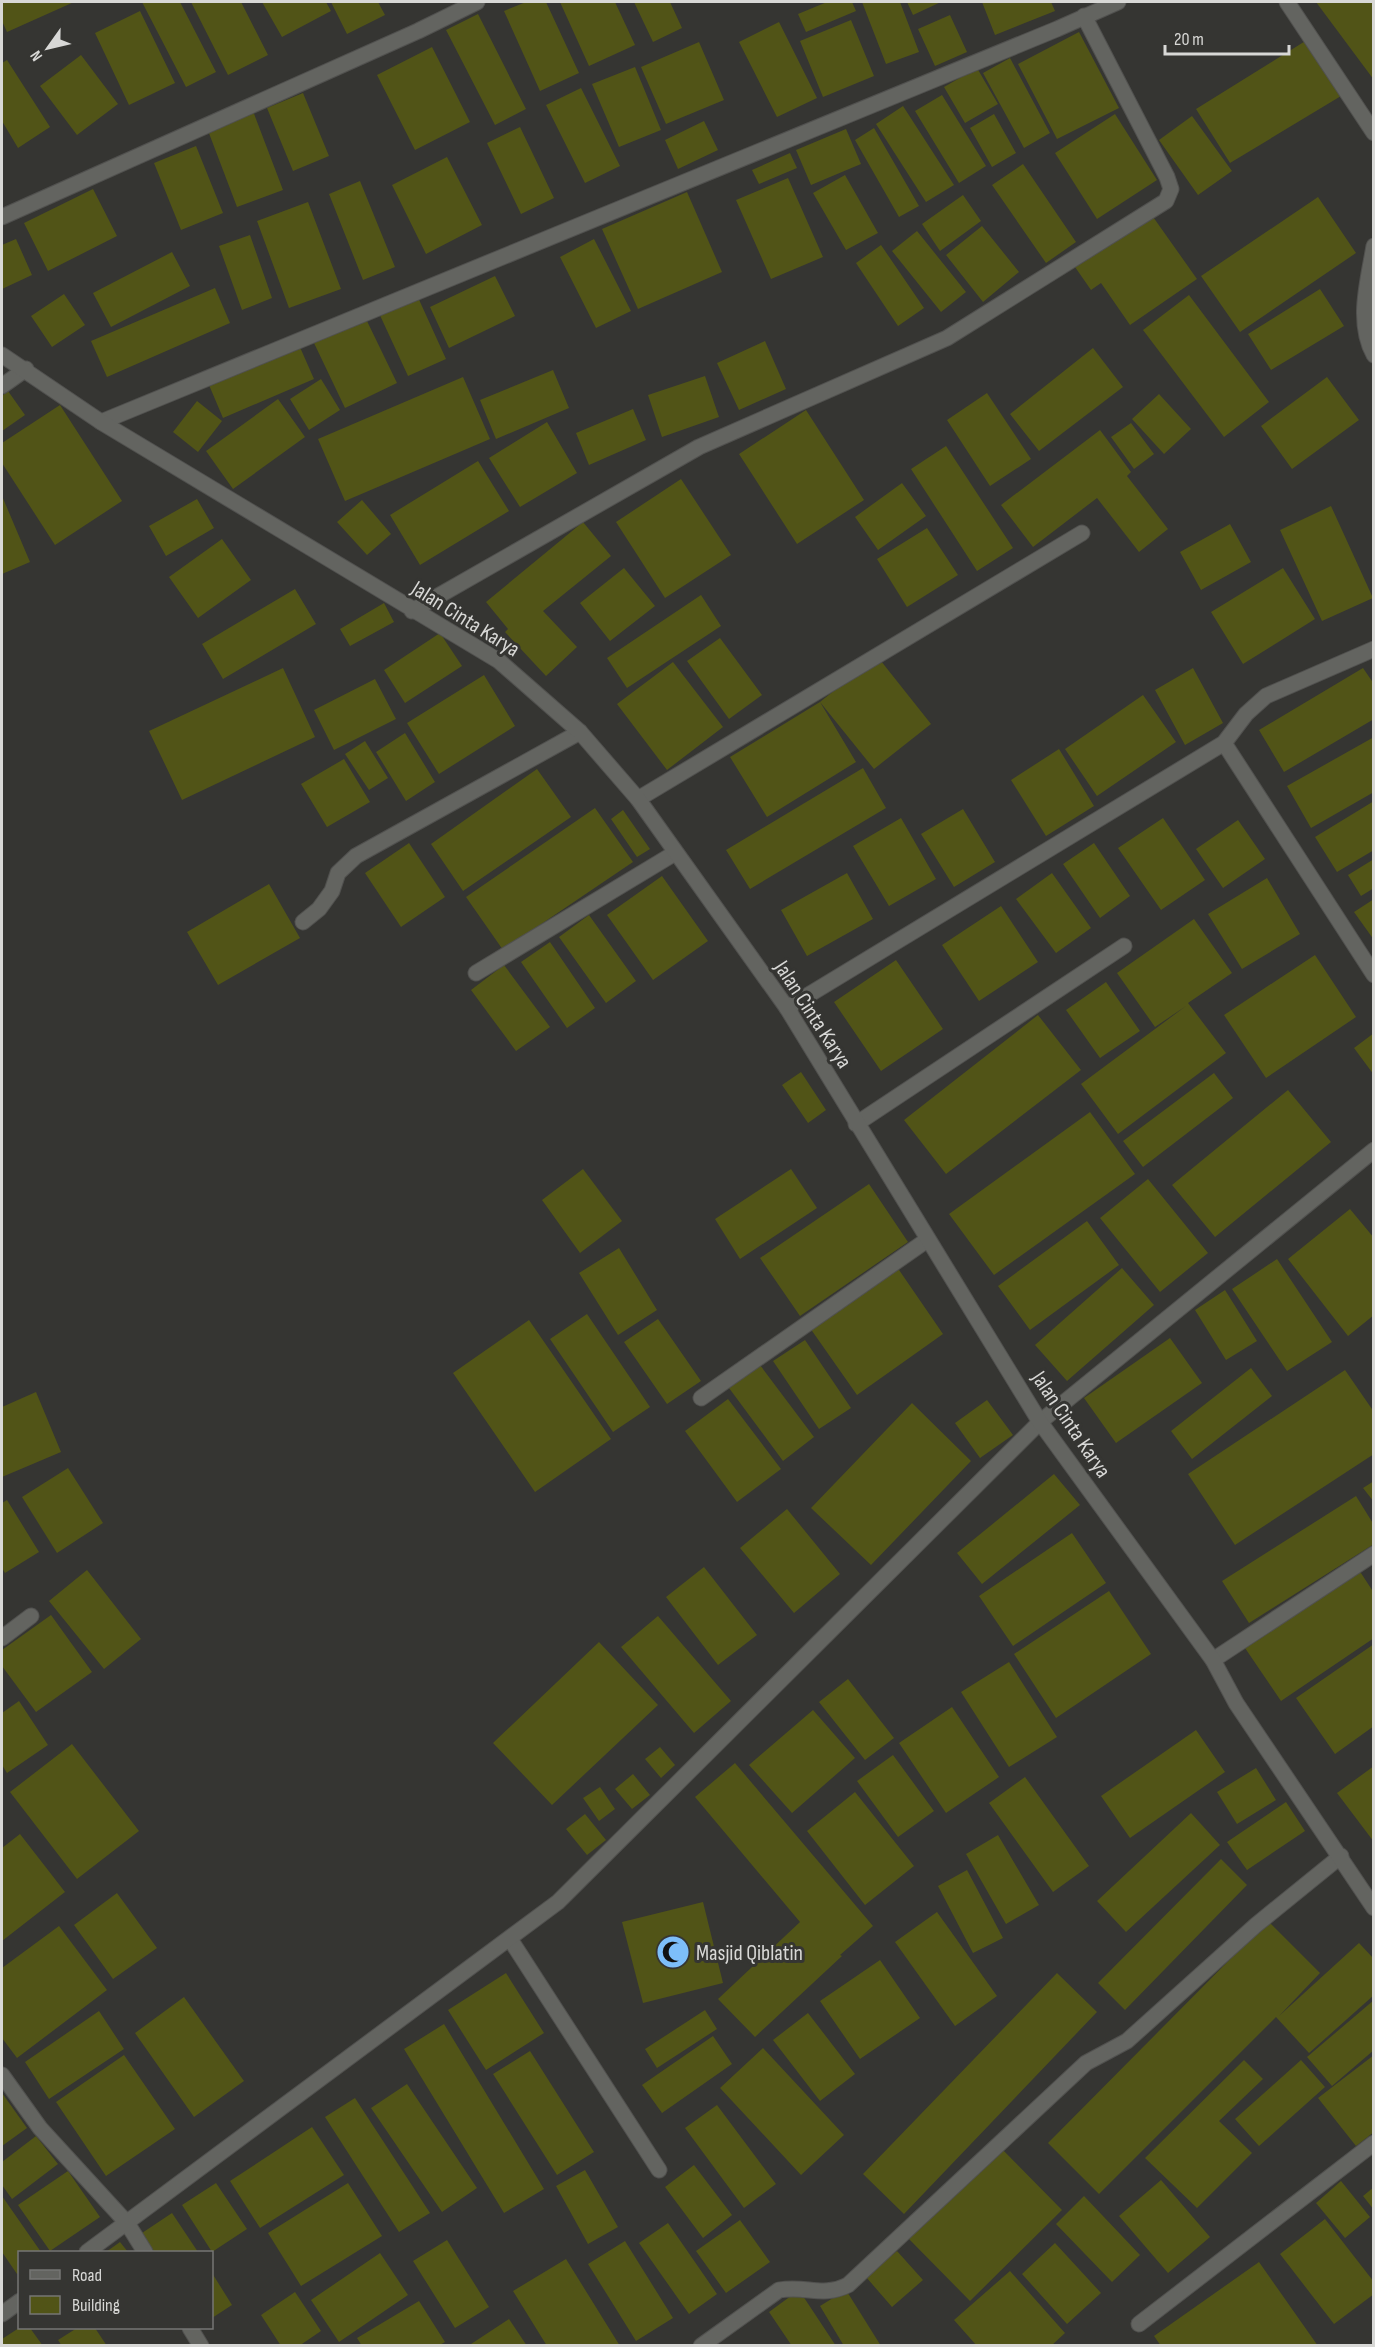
<svg xmlns="http://www.w3.org/2000/svg" width="1375" height="2347" viewBox="0 0 1375 2347" font-family="'Sofia Sans Condensed',sans-serif">
<style>
.building{fill:#515417}
.lines{fill:none;stroke-linecap:round;stroke-linejoin:round}
.lane-casing{stroke:#51514f;stroke-width:17}
.street-casing{stroke:#51514f;stroke-width:17}
.secondary-casing{stroke:#51514f;stroke-width:17}
.lane{stroke:#636460;stroke-width:15}
.street{stroke:#636460;stroke-width:15}
.secondary{stroke:#636460;stroke-width:15}
.labels{text-anchor:middle;stroke-width:6;stroke-linejoin:round;paint-order:stroke}
.street-label{font-size:22px;fill:#d8d8d6;stroke:#353532}
.poi-label{font-size:22px;fill:#d8d8d6;stroke:#353532;text-anchor:start}
</style>
<rect width="100%" height="100%" fill="#353532"/>
<path class="building" d="M2,2h72l-67,30 -5,-11z
M142,2h38l36,70 -30,15z
M191,2h50l27,53 -40,20z
M262,2h64l5,9 -49,26z
M331,2h47l7,13 -38,19z
M526,2h20l33,71 -39,18 -36,-80z
M560,2h55l20,43 -46,21z
M634,2h36l12,26 -29,14z
M827,2h25l4,9 -50,21 -8,-18z
M862,2h38l19,50 -33,12z
M907,2h34l-28,13z
M982,2h69l4,9 -60,24z
M1316,2h58v78z
M140,11l35,72 -46,22 -34,-72z
M478,14l48,95 -31,16 -49,-95z
M950,15l17,37 -32,14 -17,-37z
M851,20l23,56 -51,21 -23,-56z
M779,22l38,76 -40,19 -38,-75z
M1079,32l40,76 -62,31 -39,-75z
M1307,40l34,56 -111,67 -34,-54z
M699,42l25,58 -58,24 -25,-57z
M432,47l38,75 -55,28 -38,-75z
M81,55l37,49 -41,31 -37,-49z
M1010,58l40,75 -26,15 -41,-75z
M7,60l43,67 -32,21 -16,-27v-58z
M635,67l26,63 -42,17 -27,-63z
M977,68l21,36 -33,19 -21,-36z
M581,88l39,78 -35,17 -39,-78z
M303,93l26,63 -36,15 -26,-63z
M942,95l44,71 -27,17 -44,-72z
M903,106l51,79 -28,17 -50,-78z
M253,111l30,79 -46,17 -30,-79z
M994,114l22,39 -24,14 -22,-39z
M1115,114l42,66 -60,39 -42,-66z
M1192,116l40,55 -34,24 -39,-55z
M704,121l14,29 -40,19 -13,-29z
M520,127l34,71 -33,16 -34,-71z
M874,128l45,78 -20,11 -44,-77z
M846,129l15,35 -50,21 -15,-35z
M196,146l27,67 -42,17 -27,-67z
M790,153l7,15 -38,16 -7,-14z
M447,157l35,68 -56,29 -34,-69z
M1023,164l53,78 -30,21 -54,-78z
M845,175l33,58 -32,17 -33,-57z
M788,178l35,79 -52,22 -35,-79z
M360,181l35,86 -32,13 -34,-86z
M93,189l24,47 -69,35 -24,-48z
M687,192l35,80 -84,37 -36,-80z
M963,195l18,26 -41,30 -18,-27z
M1318,197l38,56 -116,79 -39,-56z
M308,202l33,87 -52,19 -32,-87z
M1151,214l46,65 -67,46 -29,-42 -10,7 -16,-23z
M982,226l37,46 -36,30 -37,-47z
M917,231l49,61 -25,20 -49,-61z
M250,235l22,63 -30,12 -23,-64z
M16,239l16,36 -30,14v-44z
M594,239l37,72 -35,17 -36,-71z
M881,245l43,63 -26,18 -42,-63z
M172,252l18,34 -79,41 -18,-34z
M495,276l20,40 -66,32 -19,-41z
M215,288l15,35 -123,54 -16,-36z
M1320,289l24,37 -73,44 -23,-36z
M416,293l30,66 -38,17 -30,-65z
M64,294l21,31 -33,22 -21,-31z
M1189,295l80,107 -45,35 -81,-107z
M366,319l31,64 -52,25 -31,-65z
M765,341l21,48 -47,21 -22,-47z
M299,345l15,34 -91,39 -14,-33z
M1093,348l30,39 -84,64 -29,-37z
M553,370l16,38 -73,31 -16,-39z
M705,376l14,41 -57,20 -14,-42z
M463,377l27,62 -145,62 -27,-62z
M1327,377l32,43 -67,49 -31,-43z
M321,379l19,31 -31,20 -19,-31z
M8,391l17,24 -23,16v-35z
M987,393l44,66 -41,27 -43,-66z
M1159,394l32,35 -27,25 -32,-35z
M278,399l27,38 -72,52 -27,-38z
M197,401l25,20 -24,31 -25,-20z
M60,405l62,96 -67,44 -53,-82v-20z
M633,409l13,31 -57,25 -13,-32z
M806,410l58,90 -67,44 -58,-90z
M547,422l30,51 -57,34 -31,-49z
M1131,423l23,31 -20,15 -23,-32z
M1100,430l31,42 -4,4 41,53 -29,23 -42,-54 -64,49 -32,-42z
M946,446l67,102 -36,23 -66,-102z
M478,461l31,50 -89,54 -30,-50z
M681,479l50,76 -66,43 -49,-76z
M902,483l24,33 -48,34 -23,-33z
M2,496l28,66 -28,12z
M197,499l17,29 -48,28 -17,-30z
M362,500l29,34 -24,21 -30,-33z
M1331,506l42,92 -51,23 -42,-91z
M583,522l28,34 -68,55 34,36 -31,29 -41,-44 3,-3 -22,-27z
M1230,524l21,38 -50,28 -21,-38z
M927,528l31,47 -51,32 -30,-48z
M222,539l29,41 -53,38 -29,-41z
M624,568l31,38 -45,35 -30,-38z
M1283,568l32,51 -72,45 -32,-52z
M295,589l21,35 -93,55 -21,-35z
M701,595l20,31 -94,62 -20,-30z
M384,603l10,19 -44,24 -10,-17z
M440,633l22,33 -57,37 -21,-33z
M720,638l42,57 -33,24 -42,-58z
M877,656l54,68 -57,45 -54,-67 36,60 -89,55 -37,-60 90,-55z
M673,662l50,65 -56,43 -50,-66z
M283,668l32,69 -133,63 -33,-69z
M1193,668l30,55 -38,22 -30,-55z
M1363,668l11,16v35l-90,53 -25,-42z
M484,675l31,51 -76,48 -32,-51z
M375,679l21,40 -62,31 -20,-40z
M1143,695l33,47 -79,54 -32,-47z
M405,733l30,49 -29,19 -30,-49z
M1374,737v55l-63,36 -24,-42z
M365,741l23,37 -19,12 -24,-36z
M1059,749l35,57 -48,30 -35,-56z
M344,759l26,43 -43,25 -26,-43z
M863,768l23,40 -136,81 -24,-39z
M537,769l34,48 -108,74 -32,-47z
M1374,801v49l-37,22 -22,-35z
M595,808l38,54 -130,88 -37,-53z
M963,809l32,53 -41,25 -33,-53z
M623,810l27,39 -13,8 -26,-38z
M901,818l35,61 -47,27 -36,-60z
M1163,818l42,62 -44,30 -43,-62z
M1238,820l27,39 -42,29 -27,-39z
M409,843l36,54 -44,30 -36,-54z
M1094,843l36,53 -30,22 -37,-54z
M1374,859v29l-13,8 -13,-21z
M847,873l26,46 -66,37 -26,-46z
M1052,873l39,55 -35,25 -40,-54z
M662,876l46,65 -55,39 -46,-65z
M1267,878l33,56 -58,35 -34,-55z
M269,884l31,54 -82,47 -31,-53z
M1374,899v41l-20,-28z
M1001,906l37,56 -59,39 -37,-56z
M589,915l47,66 -30,22 -47,-66z
M1194,919l38,54 -44,30 38,50 -108,81 -37,-50 105,-78 -31,21 -38,-54z
M550,942l45,66 -28,20 -46,-66z
M1315,955l41,62 -90,61 -42,-63z
M896,960l47,69 -62,42 -47,-69z
M504,965l46,62 -34,24 -45,-61z
M1106,982l34,49 -40,27 -34,-48z
M1038,1015l43,55 -135,104 -42,-54z
M1374,1033v42l-20,-27z
M801,1072l25,38 -18,13 -26,-38z
M1214,1073l19,25 -90,69 -20,-26z
M1288,1090l43,52 -116,95 -43,-52z
M1090,1112l45,62 -141,101 -45,-61z
M583,1169l39,52 -42,32 -38,-53z
M791,1169l26,39 -77,51 -25,-40z
M1148,1179l60,74 -48,39 -60,-74z
M869,1184l39,58 -108,74 -40,-58z
M1350,1209l24,29v77l-26,21 -60,-77z
M1087,1221l32,44 -89,65 -32,-44z
M619,1248l38,62 -39,25 -39,-62z
M1277,1259l55,83 -45,29 -55,-82z
M897,1267l46,67 -86,61 -47,-67z
M1122,1268l32,37 -87,76 -32,-36z
M1225,1290l32,51 -31,19 -31,-50z
M587,1314l63,93 -37,25 -63,-93z
M658,1319l43,62 -34,23 -43,-62z
M529,1320l82,119 -76,53 -82,-119z
M1170,1338l32,45 -86,60 -32,-45z
M805,1340l46,68 -32,21 -46,-68z
M760,1365l54,72 -31,24 -54,-73z
M1251,1368l21,28 -80,63 -21,-28z
M1345,1370l29,42v42l-139,91 -47,-71z
M36,1392l25,60 -59,25v-70z
M728,1399l53,70 -44,33 -52,-71z
M987,1400l26,35 -33,23 -25,-35z
M912,1403l59,58 -100,104 -60,-57z
M68,1468l35,55 -46,30 -35,-56z
M1054,1474l26,31 -98,79 -25,-31z
M1374,1481v21l-11,-14z
M1356,1496l18,29v19l-125,79 -27,-42z
M7,1500l32,52 -34,21 -3,-5v-65z
M787,1509l53,65 -46,39 -54,-65z
M1072,1533l34,50 -93,63 -34,-50z
M704,1567l53,68 -39,30 -52,-68z
M87,1570l54,69 -37,30 -55,-68z
M1359,1570l15,23v45l-93,63 -36,-53z
M1109,1591l42,63 -95,64 -42,-64z
M51,1615l41,57 -56,40 -34,-46v-16z
M658,1616l73,85 -37,32 -73,-86z
M599,1642l59,63 -106,100 -59,-62z
M1374,1644v82l-39,28 -39,-56z
M1009,1662l48,75 -48,30 -48,-75z
M848,1679l46,59 -29,22 -46,-58z
M19,1701l29,44 -41,28 -5,-8v-52z
M952,1707l47,70 -53,36 -47,-70z
M813,1710l42,48 -63,55 -43,-48z
M1196,1730l29,42 -95,66 -29,-42z
M72,1744l67,87 -62,48 -67,-87z
M660,1747l15,18 -14,13 -16,-19z
M893,1755l41,56 -36,26 -41,-56z
M735,1763l138,163 -33,29 2,1 -87,81 -37,-38 82,-77 -105,-125z
M1374,1766v76l-37,-49z
M1256,1768l20,32 -39,24 -20,-32z
M633,1774l17,21 -18,14 -17,-20z
M1025,1777l64,89 -36,26 -64,-89z
M600,1787l15,22 -16,12 -16,-23z
M855,1792l59,74 -49,39 -58,-74z
M1286,1802l19,29 -58,39 -20,-28z
M1191,1813l29,32 -94,87 -29,-31z
M585,1814l21,26 -19,15 -21,-26z
M20,1834l45,58 -63,49v-93z
M998,1835l41,70 -33,19 -40,-70z
M1221,1859l26,26 -122,125 -27,-27z
M967,1870l36,68 -30,15 -35,-67z
M117,1893l40,55 -44,31 -39,-54z
M703,1902l20,81 -80,20 -21,-81z
M937,1912l60,84 -42,30 -60,-84z
M1268,1921l52,52 -41,43 80,-73 15,16v36l-65,58 -33,-36 -177,177 -51,-51z
M59,1926l48,64 -90,68 -15,-20v-70z
M880,1960l40,58 -60,41 -40,-58z
M506,1973l38,60 -58,37 -38,-60z
M1057,1973l40,39 -193,202 -41,-40z
M184,1997l60,84 -50,36 -59,-84z
M1374,2000v50l-42,36 -25,-29z
M705,2010l12,19 -60,39 -12,-19z
M99,2011l25,38 -75,50 -24,-37z
M808,2013l47,61 -35,27 -47,-61z
M444,2024l100,165 -40,24 -100,-164z
M713,2036l19,28 -70,49 -20,-28z
M763,2048l81,87 -43,40 -81,-87z
M530,2051l64,101 -37,23 -64,-101z
M124,2055l51,74 -69,47 -50,-74z
M1374,2055v77l-18,14 -38,-48z
M1244,2060l19,19 -44,42 33,32 -55,55 -52,-50z
M1301,2060l24,27 -66,59 -24,-27z
M407,2084l70,104 -35,24 -71,-104z
M2,2093l25,35 -25,18z
M355,2098l75,115 -31,19 -74,-115z
M717,2105l59,79 -32,24 -59,-80z
M312,2127l32,48 -84,53 -30,-47z
M36,2136l22,28 -46,35 -10,-14v-23z
M1000,2147l62,63 -92,91 -63,-64z
M694,2165l38,50 -29,23 -38,-51z
M585,2170l33,57 -30,17 -32,-58z
M68,2171l32,46 -50,34 -32,-46z
M1161,2180l49,57 -42,36 -49,-57z
M1341,2181l29,36 -25,21 -29,-35z
M216,2183l31,46 -35,23 -30,-47z
M348,2183l34,53 -81,50 -33,-53z
M1374,2187v23l-11,-14z
M2,2196l39,56h-21v21l-3,1 -15,-22z
M1084,2196l56,59 -28,27 -56,-58z
M172,2213l26,39h-44l-12,-19z
M1325,2219l49,63v12l-40,30 -54,-70z
M740,2220l30,42 -44,31 -30,-42z
M668,2223l49,71 -28,20 -50,-71z
M447,2240l42,67 -34,21 -42,-67z
M625,2241l48,77 -37,23 -48,-77z
M120,2242l8,10h-22z
M1055,2243l46,50 -34,31 -45,-50z
M897,2251l26,29 -31,27 -26,-30z
M380,2253l28,42 -69,47 -28,-42z
M566,2259l54,87h-73l-34,-55z
M1259,2262l59,84h-157l-7,-10z
M1010,2271l55,62 -14,13h-74l-23,-26z
M212,2273l20,32 -20,13z
M799,2290l37,56h-44l-23,-34z
M846,2290l35,56h-37l-24,-40z
M295,2292l26,39 -22,15h-18l-20,-31z
M419,2301l26,41 -7,4h-76l-5,-8z
M509,2319l18,27h-59z
M19,2328h11l13,18h-41v-7z
M77,2328h18l12,18h-45l-4,-6z"/>
<g class="lines">
<defs>
<path id="lane" d="M510,1939l149,231"/>
<path id="street" d="M1287,2l87,131
M2,217l416,-186 59,-29
M1374,246c-6,36 -18,76 0,109
M2,386l24,-17
M101,422l956,-393 61,-27
M412,611l287,-164 248,-109 219,-137 5,-12 -4,-12 -83,-161
M1224,743l150,232
M638,799l444,-266
M303,922l16,-13 13,-18 6,-18 18,-17 224,-124
M476,973l199,-120
M787,1008l437,-265 22,-29 20,-18 108,-47
M856,1124l268,-178
M701,1398l226,-158
M2,1638l29,-22
M1213,1660l161,-106
M2,2075l38,53 87,95 18,29
M87,2252l471,-350 482,-480 334,-272
M2,2314l18,-13
M1139,2324l235,-181
M190,2328l11,18
M701,2346l78,-56c28,-5 43,8 69,-5l238,-222 41,-22 129,-116 85,-69"/>
<path id="secondary" d="M2,355l99,67 398,239 81,71 58,67 149,209 253,414 173,238 23,43 138,205"/>
</defs>
<use href="#lane" class="lane-casing"/>
<use href="#street" class="street-casing"/>
<use href="#secondary" class="secondary-casing"/>
<use href="#lane" class="lane"/>
<use href="#street" class="street"/>
<use href="#secondary" class="secondary"/>
</g>
<defs>
<symbol id="mosque-disc" viewBox="-11 -11 22 22"><circle r="9.5" fill="#7dbef9" stroke="#353532"/><path d="M3.5-4.9A6 6 0 1 0 3.5 4.9A5 5 0 1 1 3.5-4.9Z" fill="#111"/></symbol>
</defs>
<g fill-rule="evenodd">
<use href="#mosque-disc" x="654" y="1933" width="38" height="38"/>
</g>
<g class="labels">
<g class="street-label">
<text transform="translate(466 618) rotate(32)" y="8">Jalan Cinta Karya</text>
<text transform="translate(814 1014) rotate(57)" y="8">Jalan Cinta Karya</text>
<text transform="translate(1072 1424) rotate(56)" y="8">Jalan Cinta Karya</text>
</g>
<g class="poi-label">
<text x="696" y="1960">Masjid Qiblatin</text>
</g>
</g>
<rect width="1375" height="2347" fill="none" stroke="#d8d8d6" stroke-width="6"/>
<rect x="18" y="2251" width="195" height="78" fill="#353532" stroke="#767674" stroke-width="1.5"/>
<rect x="30" y="2270" width="30" height="9" fill="#636460" stroke="#767674" stroke-width="1.5"/>
<text x="72" y="2281" font-size="18" fill="#d8d8d6">Road</text>
<rect x="30" y="2296" width="30" height="18" fill="#515417" stroke="#767674" stroke-width="1.5"/>
<text x="72" y="2311" font-size="18" fill="#d8d8d6">Building</text>
<g transform="translate(48 48) rotate(236)" stroke="#353532" stroke-width="4.5" paint-order="stroke">
<path d="M0-4.5L10 22L0 15L-10 22Z" fill="#d8d8d6"/>
<text y="-9" font-size="16" font-weight="bold" text-anchor="middle" fill="#d8d8d6">N</text>
</g>
<path d="M1165 45v9h124v-9" fill="none" stroke="#d8d8d6" stroke-width="3"/>
<text x="1174" y="45" font-size="18" fill="#d8d8d6" stroke="#353532" stroke-width="4.5" paint-order="stroke">20 m</text>
</svg>
